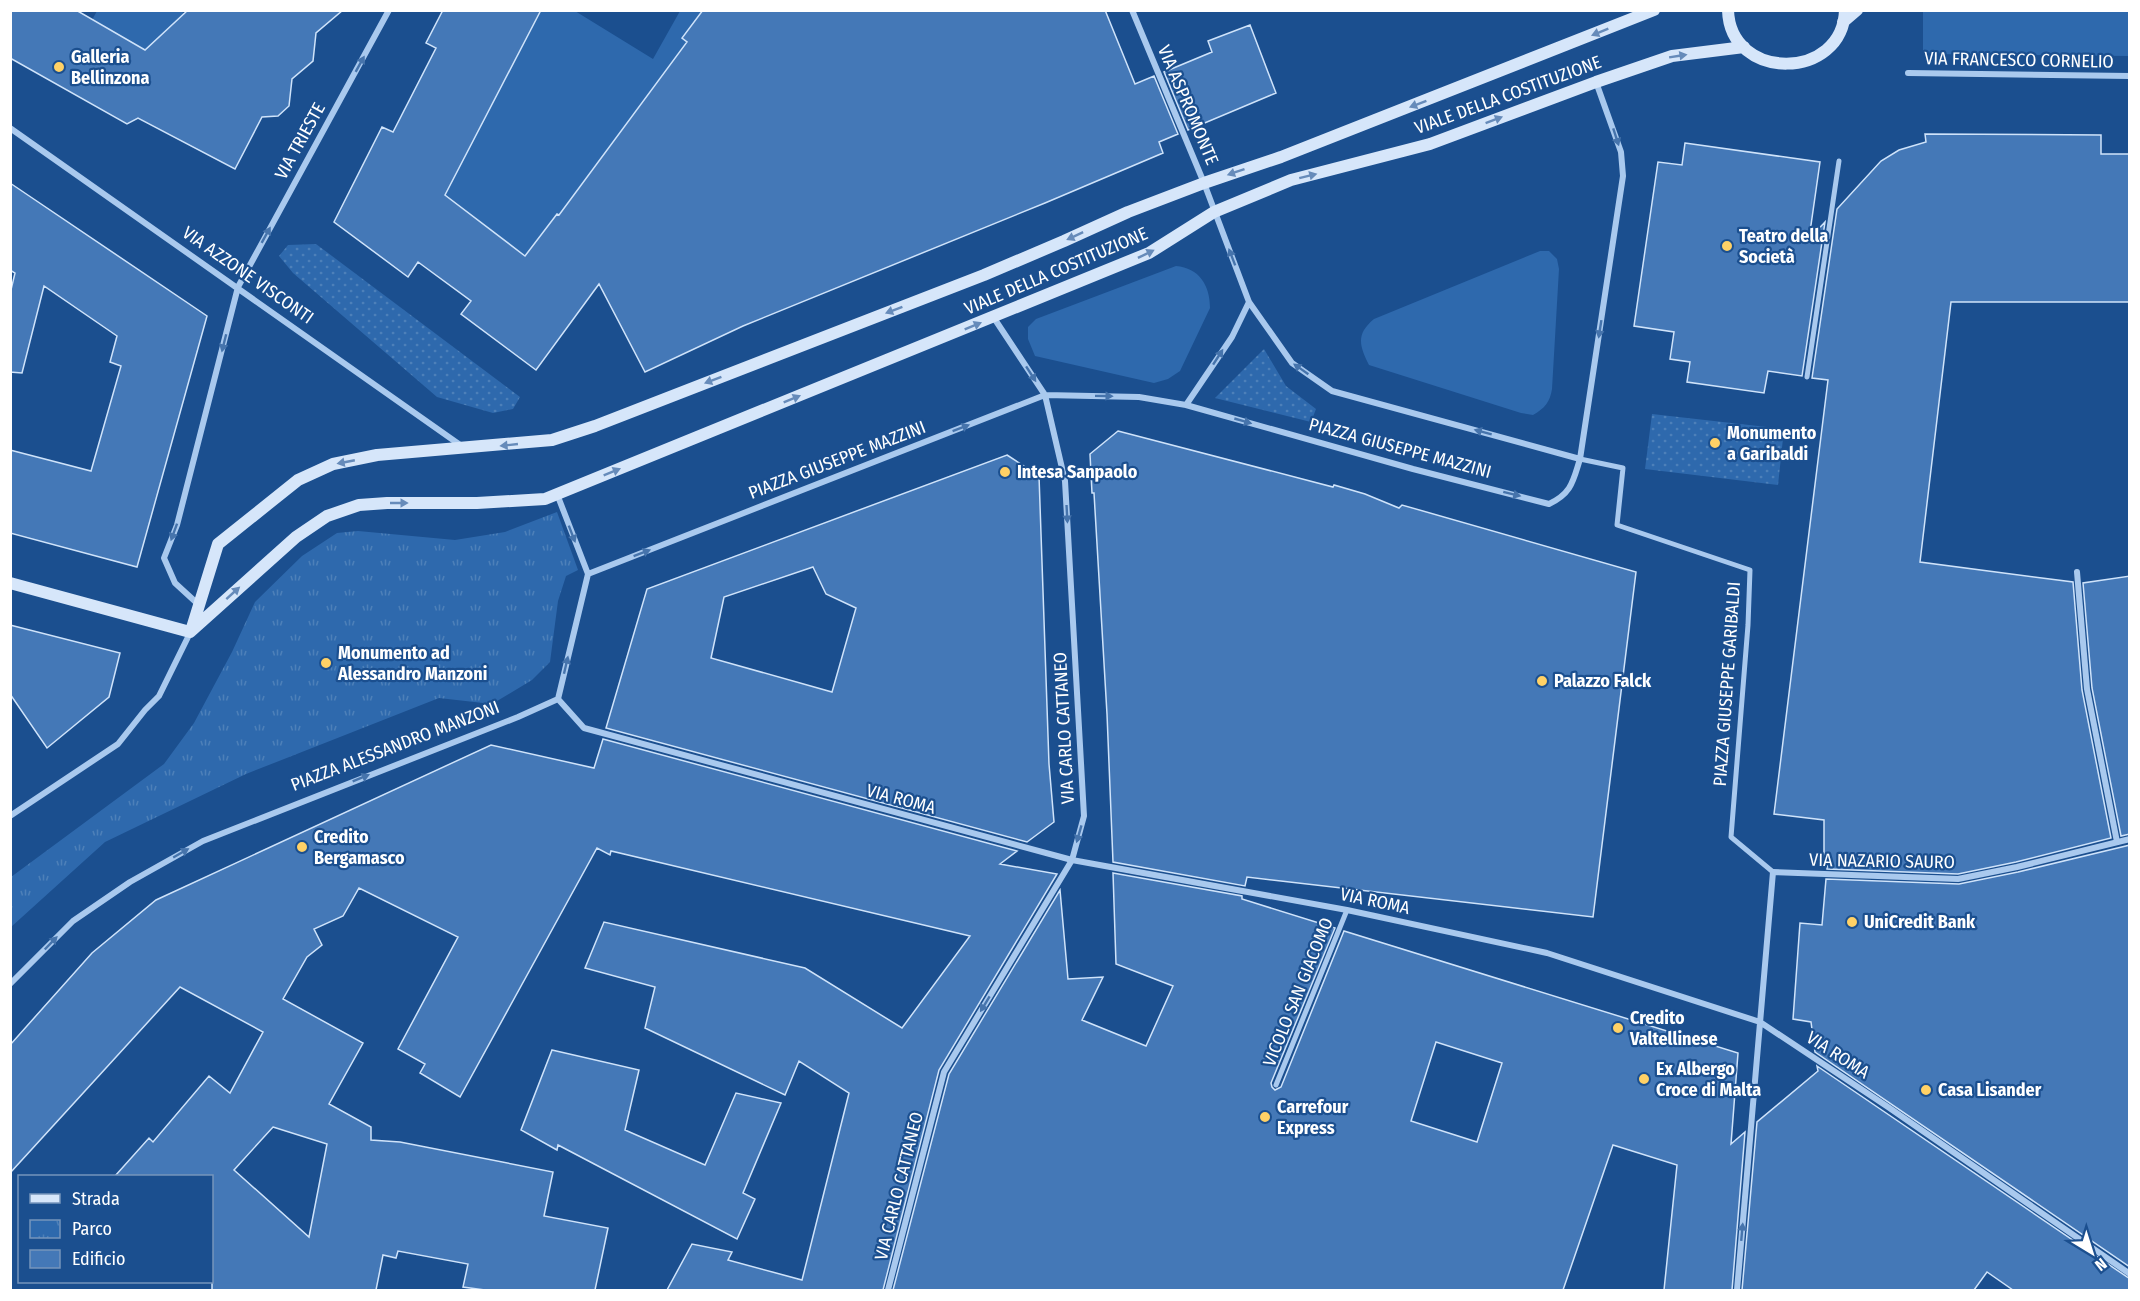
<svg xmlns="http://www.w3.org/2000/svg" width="2140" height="1301" viewBox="0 0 2140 1301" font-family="'Fira Sans Condensed',sans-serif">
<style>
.grass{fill:url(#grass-dots)}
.park{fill:url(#park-tufts)}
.garden{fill:#2e69ad}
.building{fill:#4478b7;stroke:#cfe3fa;stroke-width:1.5;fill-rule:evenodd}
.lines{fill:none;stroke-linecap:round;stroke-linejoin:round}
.pedestrian{stroke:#a9c9ee;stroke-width:5}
.minor{stroke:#a9c9ee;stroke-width:6}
.secondary{stroke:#d6e6fa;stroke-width:12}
.oneway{fill:#668bba}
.oneway2{fill:#4674ac}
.poi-dot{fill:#ffd166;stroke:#1b4f8f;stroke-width:2}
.labels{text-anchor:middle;stroke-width:4.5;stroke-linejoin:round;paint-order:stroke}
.poi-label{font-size:18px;font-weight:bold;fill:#fff;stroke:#1b4f8f;text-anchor:start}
.street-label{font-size:18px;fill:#fff;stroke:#1b4f8f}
</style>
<defs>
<pattern id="grass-dots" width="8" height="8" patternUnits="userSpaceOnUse" patternTransform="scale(1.5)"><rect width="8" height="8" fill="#2e69ad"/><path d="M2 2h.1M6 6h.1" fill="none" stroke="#4d80b9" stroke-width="1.8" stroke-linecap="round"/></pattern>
<pattern id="park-tufts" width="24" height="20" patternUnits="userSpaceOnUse" patternTransform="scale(1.5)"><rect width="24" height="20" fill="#2e69ad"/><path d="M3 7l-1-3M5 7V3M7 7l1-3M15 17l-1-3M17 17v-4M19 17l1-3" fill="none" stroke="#4d80b9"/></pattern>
</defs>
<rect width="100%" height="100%" fill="#1b4f8f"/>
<path class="grass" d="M316,244l204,153 -7,12 -20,4 -56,-16 -144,-124 -14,-17 9,-11z
M1264,349l22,37 30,23 -5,13 -96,-24z
M1652,414l132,15 -6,56 -133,-16z"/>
<path class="park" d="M557,512l21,58 -12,6 -8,25 -8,61 -18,18 -40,24 -53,-6 -193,76 -141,68 -94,85v-50l153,-113 30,-41 38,-71 23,-50 47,-46 35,-23 21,-2 97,9 50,-8z"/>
<path class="garden" d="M181,10l8,12 -24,44 -34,-24 -39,-22 5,-9z
M541,11h34l78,48 27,-48h23l-21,27 5,4 -128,173 -2,-1 -3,3 -25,42 -84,-65z
M1923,11h206v45l-206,-2z
M1540,251h9l8,8 2,10 -7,120c-2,13 -7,19 -19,26l-12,-2 -152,-48c-10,-20 -13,-31 5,-46z
M1176,266c23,2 34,19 34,42l-30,63 -12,8 -14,4 -119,-27 -7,-17v-12l8,-8z"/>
<path class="building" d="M10,10h66l69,40 43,-40h155l-27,23 -3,28 -21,18 -3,27 -11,10 -16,1 -27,52 -97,-51 -11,6 -117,-66z
M443,10h98l-96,185 80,61 32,-42 2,1 128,-173 -5,-4 21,-28h402l30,74 19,-8 24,58 -19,8 4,11 -118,50 -302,123 -98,46 -46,-88 -63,86 -75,-56 10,-13 -53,-39 -10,15 -74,-55 48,-95 11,5 43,-84 -10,-5z
M1250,25l26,68 -88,37 -24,-58 48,-20 -4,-11z
M1925,134l176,1v19h29v148h-179l-31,260 153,20 9,108 29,148 -95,24 -58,12 -131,-5 1,-12h-4v-37l-50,-6 54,-434 -16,-2 25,-169 44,-48 18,-11 27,-8z
M1685,143l135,19 -11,77 16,-17 -23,154 -34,-5 -4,22 -77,-11 3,-20 -20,-3 4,-27 -40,-6 24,-164 24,3z
M10,183l197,133 -70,251 -127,-34v-83l81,21 30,-105 -11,-4 7,-26 -73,-50 -22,87 -12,-1v-78l5,-21 -5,-3z
M1118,431l215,56 1,-2 31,9 34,14 3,-3 234,67 -43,345 -346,-40 -2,9 -132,-24 -6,-148 -13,-221h-2l-2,-39z
M1007,455l32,21 10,288 5,58 -27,20 -421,-114 41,-139zM813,567l13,27 30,14 -24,84 -121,-34 13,-61z
M2130,576v258l-9,2 -29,-148 -9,-105z
M10,625l110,28 -11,44 -62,51 -37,-54z
M603,739l414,112 -17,13 57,10 -118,196 -56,220h-216l25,-46 40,8 -4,8 74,20 47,-187 -50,-32 -14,34 -140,-67 10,-41 -70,-19 19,-46 201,46 97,60 68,-92 -359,-85 -1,4 -13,-7 -137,249 -40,-24 5,-9 -27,-15 60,-112 -99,-49 -16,28 -29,13 8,16 -15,12 -24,42 80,44 -34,61 42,23v13l29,2 153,30 -9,44 64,12 -13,62h-110l-22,-3 5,-23 -70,-13 -2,7 -13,-3 -7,35h-164v-114h-97l34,-38 4,4 56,-66 21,17 33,-61 -83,-45 -170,186v-128l82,-92 64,-53 335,-155 103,23zM273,1127l54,17 -18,93 -75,-67z
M2130,845v422l-315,-215 -4,-30 -18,-3 7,-96 22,2 4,-46 133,5 59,-12z
M1113,873l129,23v3l93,29 -64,155 1,4 3,3 6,-3 63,-156 394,122 -7,91 14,-12 -13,158h-68l13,-125 -64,-20 -50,145h-670l56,-216 111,-184 8,89 35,-2 -21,43 64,26 27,-60 -57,-22zM1436,1042l66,21 -25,79 -66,-21z
M552,1050l87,20 -14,60 80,35 31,-72 45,10 -38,90 12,6 -18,40 -179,-94 -1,5 -36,-20z
M1817,1066l313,213v11h-117l-26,-18 -13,18h-232l15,-168 61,-51z"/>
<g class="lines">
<path class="pedestrian" d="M1807,377l32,-216
M1580,459l43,9 -6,57 133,45 -2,55 -17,212 42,35
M1276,1085l71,-175"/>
<path class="minor" d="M1132,10l72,173 45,119 43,61 40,28 248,68
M1908,73l222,3
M10,128l453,319
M1186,405l46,-68 17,-35
M557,494l31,80
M2077,572l10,117 30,153
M588,574l457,-179 94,2 47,8 227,64 136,35c23,-11 24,-23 31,-45l43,-283 -2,-24 -25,-70
M199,605l-24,-22 -11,-25 13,-33 61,-238 151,-277
M558,699l26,29 488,132 275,50 200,43 213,69 128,85 242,167
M10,816l108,-72 27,-34 14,-14 31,-63
M10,984l63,-63 57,-39 73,-41 315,-124 40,-18 30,-125
M888,1290l56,-218 128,-212 12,-44 -19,-335 -20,-86 -51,-77
M1737,1290l36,-418 185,7 59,-12 113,-28"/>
<path class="secondary" d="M1728,10c2,72 115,71 117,0
M1843,22l14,-12
M10,583l180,49
M191,631l27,-87 80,-64 35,-16 44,-9 175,-15 43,-14 389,-151 80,-34 64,-29 76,-29 77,-26 373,-147
M190,632l106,-95 31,-21 32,-11 28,-2h90l68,-4 604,-246 65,-41 77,-32 139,-36 166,-62 76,-26 72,-9"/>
</g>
<defs><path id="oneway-solid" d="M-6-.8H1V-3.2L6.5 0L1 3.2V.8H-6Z" transform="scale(1.5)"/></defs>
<g class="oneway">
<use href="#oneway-solid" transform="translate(1600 32) rotate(158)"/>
<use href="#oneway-solid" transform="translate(1678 56) rotate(-9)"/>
<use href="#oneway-solid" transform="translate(1418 104) rotate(159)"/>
<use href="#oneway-solid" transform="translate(1494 120) rotate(-21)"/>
<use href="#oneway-solid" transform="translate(1236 172) rotate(161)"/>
<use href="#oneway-solid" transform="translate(1308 176) rotate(-14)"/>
<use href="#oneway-solid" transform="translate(1075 236) rotate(155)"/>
<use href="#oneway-solid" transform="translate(1146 254) rotate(-26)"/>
<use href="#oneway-solid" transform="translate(894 310) rotate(159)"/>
<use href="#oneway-solid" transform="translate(973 326) rotate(-22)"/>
<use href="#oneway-solid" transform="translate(713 380) rotate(159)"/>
<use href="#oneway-solid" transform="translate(792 399) rotate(-22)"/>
<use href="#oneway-solid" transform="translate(509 445) rotate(174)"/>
<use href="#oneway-solid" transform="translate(346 462) rotate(169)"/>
<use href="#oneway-solid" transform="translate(612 472) rotate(-22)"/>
<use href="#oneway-solid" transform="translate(399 503)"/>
<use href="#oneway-solid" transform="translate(233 593) rotate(-42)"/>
</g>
<g class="oneway2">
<use href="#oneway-solid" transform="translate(360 64) rotate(-61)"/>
<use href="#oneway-solid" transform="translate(1616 137) rotate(72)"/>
<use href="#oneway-solid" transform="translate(266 235) rotate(-61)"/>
<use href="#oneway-solid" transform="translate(1232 257) rotate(-111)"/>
<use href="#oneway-solid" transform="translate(1600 329) rotate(99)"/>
<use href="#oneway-solid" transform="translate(224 343) rotate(104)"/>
<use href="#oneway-solid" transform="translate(1218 357) rotate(-57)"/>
<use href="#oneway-solid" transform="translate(1301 369) rotate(-145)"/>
<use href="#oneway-solid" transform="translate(1031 374) rotate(57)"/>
<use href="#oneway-solid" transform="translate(1104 396) rotate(1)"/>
<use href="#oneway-solid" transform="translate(1243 421) rotate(16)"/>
<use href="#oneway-solid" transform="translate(961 428) rotate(-21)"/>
<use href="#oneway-solid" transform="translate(1483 432) rotate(-165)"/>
<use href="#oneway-solid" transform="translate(1512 494) rotate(14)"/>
<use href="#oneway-solid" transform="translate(1067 514) rotate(87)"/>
<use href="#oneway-solid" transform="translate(174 532) rotate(110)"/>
<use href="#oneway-solid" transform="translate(572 534) rotate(69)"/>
<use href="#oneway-solid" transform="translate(642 553) rotate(-21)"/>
<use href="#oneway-solid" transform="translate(566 665) rotate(-77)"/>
<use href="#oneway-solid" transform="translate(361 778) rotate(-22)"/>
<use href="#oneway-solid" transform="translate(1079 834) rotate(106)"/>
<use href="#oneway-solid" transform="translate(181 853) rotate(-30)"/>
<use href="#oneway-solid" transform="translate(51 943) rotate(-46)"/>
<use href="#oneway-solid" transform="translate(985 1004) rotate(121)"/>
<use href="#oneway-solid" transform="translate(1742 1232) rotate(-85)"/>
</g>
<g class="poi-dot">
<circle cx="59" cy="67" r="6"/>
<circle cx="1727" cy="246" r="6"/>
<circle cx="1715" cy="443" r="6"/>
<circle cx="1005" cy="472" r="6"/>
<circle cx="326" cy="663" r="6"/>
<circle cx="1542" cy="681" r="6"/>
<circle cx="302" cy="847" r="6"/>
<circle cx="1852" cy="922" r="6"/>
<circle cx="1618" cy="1028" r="6"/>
<circle cx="1644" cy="1079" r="6"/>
<circle cx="1926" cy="1090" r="6"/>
<circle cx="1265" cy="1117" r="6"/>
</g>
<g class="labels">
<g class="poi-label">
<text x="71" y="63">Galleria<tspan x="71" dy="21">Bellinzona</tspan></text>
<text x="1739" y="242">Teatro della<tspan x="1739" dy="21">Società</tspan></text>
<text x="1727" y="439">Monumento<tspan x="1727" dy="21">a Garibaldi</tspan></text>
<text x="1017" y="478">Intesa Sanpaolo</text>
<text x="338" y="659">Monumento ad<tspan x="338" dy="21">Alessandro Manzoni</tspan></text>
<text x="1554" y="687">Palazzo Falck</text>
<text x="314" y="843">Credito<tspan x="314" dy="21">Bergamasco</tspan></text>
<text x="1864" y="928">UniCredit Bank</text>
<text x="1630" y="1024">Credito<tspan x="1630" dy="21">Valtellinese</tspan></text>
<text x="1656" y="1075">Ex Albergo<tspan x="1656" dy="21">Croce di Malta</tspan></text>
<text x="1938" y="1096">Casa Lisander</text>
<text x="1277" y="1113">Carrefour<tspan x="1277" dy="21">Express</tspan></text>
</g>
<g class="street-label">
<text transform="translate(2019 60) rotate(1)" y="6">VIA FRANCESCO CORNELIO</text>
<text transform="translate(1508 95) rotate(-20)" y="6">VIALE DELLA COSTITUZIONE</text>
<text transform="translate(1188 105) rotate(67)" y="6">VIA ASPROMONTE</text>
<text transform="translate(300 141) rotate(-61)" y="6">VIA TRIESTE</text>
<text transform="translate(1056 271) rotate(-23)" y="6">VIALE DELLA COSTITUZIONE</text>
<text transform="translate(248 275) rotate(35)" y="6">VIA AZZONE VISCONTI</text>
<text transform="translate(1400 448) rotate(15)" y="6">PIAZZA GIUSEPPE MAZZINI</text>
<text transform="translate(837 460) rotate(-21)" y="6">PIAZZA GIUSEPPE MAZZINI</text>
<text transform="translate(1727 684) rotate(-86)" y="6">PIAZZA GIUSEPPE GARIBALDI</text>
<text transform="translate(1064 728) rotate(-93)" y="6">VIA CARLO CATTANEO</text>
<text transform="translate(395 746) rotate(-21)" y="6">PIAZZA ALESSANDRO MANZONI</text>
<text transform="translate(901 799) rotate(15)" y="6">VIA ROMA</text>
<text transform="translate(1882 861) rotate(1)" y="6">VIA NAZARIO SAURO</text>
<text transform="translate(1375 901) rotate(12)" y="6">VIA ROMA</text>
<text transform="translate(1298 992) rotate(-68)" y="6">VICOLO SAN GIACOMO</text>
<text transform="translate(1838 1055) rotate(33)" y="6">VIA ROMA</text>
<text transform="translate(899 1186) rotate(-76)" y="6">VIA CARLO CATTANEO</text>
</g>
</g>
<rect width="2140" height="1301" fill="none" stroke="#ffffff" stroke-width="24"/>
<rect x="18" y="1175" width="195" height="108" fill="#1b4f8f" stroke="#7695bc" stroke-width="1.5"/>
<rect x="30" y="1194" width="30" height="9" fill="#d6e6fa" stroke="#7695bc" stroke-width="1.5"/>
<text x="72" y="1205" font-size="18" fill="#ffffff">Strada</text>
<rect x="30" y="1220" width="30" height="18" fill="url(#park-tufts)" stroke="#7695bc" stroke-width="1.5"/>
<text x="72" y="1235" font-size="18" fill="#ffffff">Parco</text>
<rect x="30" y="1250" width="30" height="18" fill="#4478b7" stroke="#7695bc" stroke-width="1.5"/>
<text x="72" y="1265" font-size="18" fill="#ffffff">Edificio</text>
<g transform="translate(2092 1253) rotate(142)" stroke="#1b4f8f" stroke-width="4.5" paint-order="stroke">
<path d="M0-4.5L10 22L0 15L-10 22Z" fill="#ffffff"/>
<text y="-9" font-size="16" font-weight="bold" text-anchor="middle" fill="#ffffff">N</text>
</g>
</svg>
